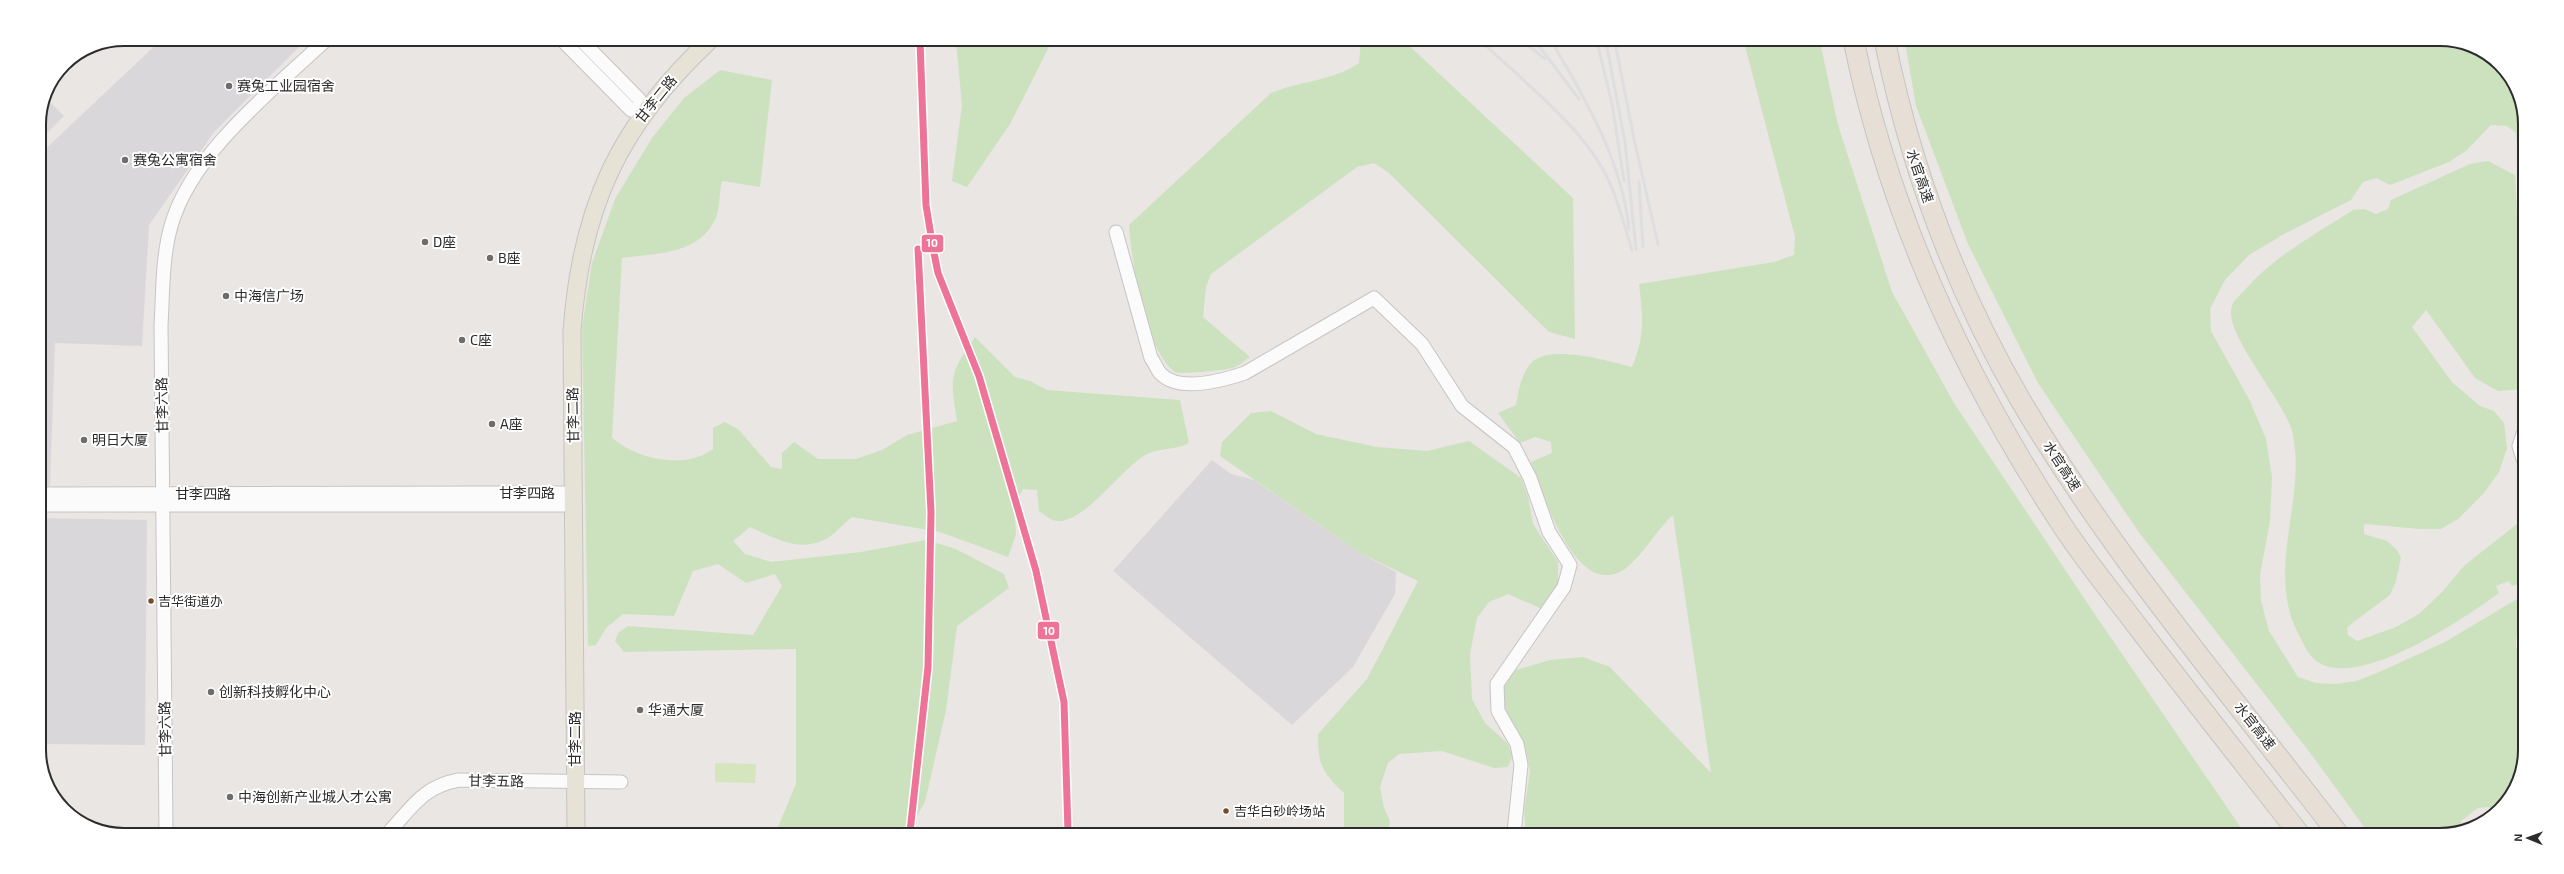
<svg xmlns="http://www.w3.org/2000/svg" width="2564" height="874" viewBox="0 0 2564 874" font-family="'Exo 2','Noto Sans SC',sans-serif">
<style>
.industrial{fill:#dad7da}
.green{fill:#cce2bf}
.pitch{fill:#d5e5bd}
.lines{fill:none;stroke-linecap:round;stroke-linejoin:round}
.minor-casing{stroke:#c6c4c5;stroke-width:15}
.major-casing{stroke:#c5c4c2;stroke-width:19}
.highway-casing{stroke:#c5c4c2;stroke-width:22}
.minor{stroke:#fcfbfb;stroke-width:13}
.major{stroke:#e6e3d6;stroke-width:17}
.highway{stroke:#e7ded6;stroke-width:20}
.rail{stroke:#dedee0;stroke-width:3}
.metro-1-casing{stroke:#fff;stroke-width:10}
.metro-1{stroke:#ee7398;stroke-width:7}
.poi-dot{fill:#6e6d6c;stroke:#fff;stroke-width:1.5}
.bus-dot{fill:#7a4b2a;stroke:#fff;stroke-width:1.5}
.labels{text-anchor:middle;stroke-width:4;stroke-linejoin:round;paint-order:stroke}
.bus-label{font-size:13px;fill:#2c2c2c;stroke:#fff;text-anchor:start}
.poi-label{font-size:14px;fill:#2c2c2c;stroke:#fff;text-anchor:start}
.street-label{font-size:14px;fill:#2c2c2c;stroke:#fff}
.rim{fill:none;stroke:#2c2c2c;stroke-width:2}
.line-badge{stroke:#fff;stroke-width:1.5}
.badge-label{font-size:11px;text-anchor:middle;font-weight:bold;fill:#fff}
</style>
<rect width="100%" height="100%" fill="#e9e6e3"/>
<path class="industrial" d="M162,39h145l-93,93 -65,93 -7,121 -87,-3 -5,143h-11v-331z
M44,96l20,20 -25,25v-22z
M1212,460l19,14 23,6 106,73 36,19 -1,22 -42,73 -61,58 -179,-154z
M39,518l108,2 -2,225 -106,-1z"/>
<path class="green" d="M956,41h96l-42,83 -43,63 -15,-6 10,-76z
M1361,41h43l169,157 2,141 -26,-7 -160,-159 -15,-10 -17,4 -146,107 -5,13 -3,30 47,40c-5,3 -10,8 -15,10 -7,3 -55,8 -60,5 -29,-20 -44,-113 -46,-147l142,-132c29,-12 62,-12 88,-30z
M1744,42h76l18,83 54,167 62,111 140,210 152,222 -720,-2 -2,-21 6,-42 -5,-24 -20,-38 -3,-20 14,-18 34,-10 33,-3 27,10 101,106 -38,-258c-17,15 -29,39 -47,53 -50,36 -83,-75 -95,-106l21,-9 -1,-11 -16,-5 -15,6 -22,-30 18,-8c3,-15 5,-32 16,-43 19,-18 77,-1 100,5 13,-30 11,-51 7,-83l135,-22 20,-7 1,-18z
M1905,42l562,1 40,29 18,46 -1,71c-1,-20 -7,-37 -8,-56l-9,-7 -16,-1 -25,26 -17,11 -59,23 -14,-7 -13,4 -12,18 -67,34 -35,21 -24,25 -15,29 1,22 39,70 16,38 6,38 -2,44 -10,54 1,26 8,30 29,46 18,6 20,1 20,-3 21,-8 68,-31 77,-46 -1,35c-8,8 -6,18 0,26v120l-27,37 -5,-7 -11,1 -17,13v7l-21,7h-70l-56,-77 -176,-227 -100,-148 -70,-139 -52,-138z
M720,70l52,10 -12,107 -38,-6c-3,12 -2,26 -6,37 -17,37 -59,35 -94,40l-10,180c6,4 13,10 21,13 24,11 58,15 80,-2v-21l12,-6 14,8 32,37 11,2v-16l12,-11 24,17h38l26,-9 25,-15 50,-14c-7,-45 -8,-46 18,-84l40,40 15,4 17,9 133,10 9,43c-15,8 -32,4 -47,14 -22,15 -55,61 -81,64 -9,1 -15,-5 -22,-10l-2,-21 -14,-1 -9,16 2,29 -8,23 -68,-25 -88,-15c-9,7 -17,17 -26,22 -27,14 -51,-1 -76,-12l-17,14 12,13 26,8 90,-10 65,-12 30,9 48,25 5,14 -52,38 -11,84 -21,92 -18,30h-223l94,-5 18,-43v-135l-172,3 -9,-11 3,-8 10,-7 125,9 29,-49 -7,-12 -29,9 -28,-19 -25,7 -19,45 -51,-2 -17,14 -10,17 -8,1 -6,-318 10,-65 23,-64 37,-61 32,-40z
M2488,161l27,14 4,78 5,12 -1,124 -25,2 -23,-13 -49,-68 -14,17 40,55 28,24 14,5 10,12 3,25 -8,24 -15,21 -26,26 -17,10h-21l-56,-5v10l23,7 10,9 4,8 -5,23 -6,14 -39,29 -4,4 1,7 9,6 39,-14 23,-13 23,-22 23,-27 57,-45v63l-10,3 -3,-5 -13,5 3,7c-34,25 -144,100 -184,67 -7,-6 -12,-17 -16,-25 -11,-21 -14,-40 -14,-64 1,-46 18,-94 7,-140 -8,-31 -70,-99 -60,-125 1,-5 8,-11 12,-15 31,-36 69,-55 109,-81l11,-1 12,5 12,-5 3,-9 79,-36z
M1271,411l45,23 61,13 50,4 42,-10 52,37 7,18 5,28 25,38v23l-16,24 -34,-15 -19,8 -12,16 -7,36 2,45 13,24 22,20 6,12 -5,12 -14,1 -52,-17 -43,3 -11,9 -8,24 4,21 6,13 -3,12h-43v-40c-22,-20 -26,-29 -26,-59l49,-55 51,-98 -58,-28 -140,-97 2,-14 29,-29z"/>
<path class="pitch" d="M715,763l41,1 -1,19 -40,-1z"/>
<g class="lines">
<defs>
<path id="minor" d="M562,40l69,70 12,2 -4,-13 -58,-59
M1116,232l35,126c4,5 6,12 10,16 19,19 63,6 84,-1l129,-75 48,46 40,62 52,41 16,31 19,54 21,33 -6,22 -67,97 1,27 19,33 4,21 -7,68
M2523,459l-4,-13 4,-12
M39,494l524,-1 11,6 -10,6h-525
M166,831l-5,-506c2,-33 1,-67 10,-99 21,-74 102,-136 156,-187
M390,831c22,-24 34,-45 69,-51l162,2"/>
<path id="major" d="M576,831l-4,-500c9,-124 47,-206 138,-291"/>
<path id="highway" d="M1854,42c36,176 113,340 212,489 23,34 50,67 75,100 52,68 106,136 159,204
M1885,42c26,126 71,248 136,359 91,154 209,292 318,434"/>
</defs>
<use href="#minor" class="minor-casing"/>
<use href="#major" class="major-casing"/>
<use href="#highway" class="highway-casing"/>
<use href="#minor" class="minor"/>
<use href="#major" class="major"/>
<use href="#highway" class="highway"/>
<path class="rail" d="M1482,42c41,39 99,84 124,133 12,23 18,51 26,75
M1524,42l21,17
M1536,42l43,57
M1552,42c34,58 70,119 77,187
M1597,42l15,62 12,77
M1606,42l19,100 11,107
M1615,42l19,97 24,105
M1639,182l4,65"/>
<defs>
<path id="metro-1" d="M920,41l6,164 7,43 5,25 41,103 57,195 28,131 4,130
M910,832l18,-165 3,-155 -13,-263"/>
</defs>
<use href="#metro-1" class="metro-1-casing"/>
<use href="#metro-1" class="metro-1"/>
</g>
<g class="poi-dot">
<circle cx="229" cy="86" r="4"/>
<circle cx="125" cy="160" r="4"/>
<circle cx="425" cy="242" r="4"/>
<circle cx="490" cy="258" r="4"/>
<circle cx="226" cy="296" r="4"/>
<circle cx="462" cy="340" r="4"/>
<circle cx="492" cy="424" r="4"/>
<circle cx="84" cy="440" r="4"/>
<circle cx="211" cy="692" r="4"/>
<circle cx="640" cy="710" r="4"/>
<circle cx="230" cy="797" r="4"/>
</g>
<g class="bus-dot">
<circle cx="151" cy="601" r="3.5"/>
<circle cx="1226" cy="811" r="3.5"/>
</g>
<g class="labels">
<g class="bus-label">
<text x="158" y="606">吉华街道办</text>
<text x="1234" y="816">吉华白砂岭场站</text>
</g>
<g class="poi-label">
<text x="237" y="91">赛兔工业园宿舍</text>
<text x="133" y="165">赛兔公寓宿舍</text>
<text x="433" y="247">D座</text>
<text x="498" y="263">B座</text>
<text x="234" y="301">中海信广场</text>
<text x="470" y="345">C座</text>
<text x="500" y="429">A座</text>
<text x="92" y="445">明日大厦</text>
<text x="219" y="697">创新科技孵化中心</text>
<text x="648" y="715">华通大厦</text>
<text x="238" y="802">中海创新产业城人才公寓</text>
</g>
<g class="street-label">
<text transform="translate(656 99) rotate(-51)" y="5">甘李二路</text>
<text transform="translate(1920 176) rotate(71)" y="5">水官高速</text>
<text transform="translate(162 405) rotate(-91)" y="5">甘李六路</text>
<text transform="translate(573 415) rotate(-91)" y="5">甘李二路</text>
<text transform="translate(2062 466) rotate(57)" y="5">水官高速</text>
<text x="527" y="498">甘李四路</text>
<text x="203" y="499">甘李四路</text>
<text transform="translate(2255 726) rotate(52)" y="5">水官高速</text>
<text transform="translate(165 729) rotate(-91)" y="5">甘李六路</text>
<text transform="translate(575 739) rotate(-90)" y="5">甘李二路</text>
<text transform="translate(496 781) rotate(1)" y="5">甘李五路</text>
</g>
</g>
<path d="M0 0H2564V874H0ZM124 46H2440A78 78 0 0 1 2518 124V750A78 78 0 0 1 2440 828H124A78 78 0 0 1 46 750V124A78 78 0 0 1 124 46Z" fill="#fff" fill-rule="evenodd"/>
<path class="rim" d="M124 46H2440A78 78 0 0 1 2518 124V750A78 78 0 0 1 2440 828H124A78 78 0 0 1 46 750V124A78 78 0 0 1 124 46Z"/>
<g class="line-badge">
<rect x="921" y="234" width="23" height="19" rx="4" fill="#ee7398"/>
<rect x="1037" y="621" width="23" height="19" rx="4" fill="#ee7398"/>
</g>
<g class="badge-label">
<text x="932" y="247">10</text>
<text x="1049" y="635">10</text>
</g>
<g transform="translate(2528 838) rotate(271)" stroke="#ffffff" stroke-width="3" paint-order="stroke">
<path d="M0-3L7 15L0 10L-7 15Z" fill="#2c2c2c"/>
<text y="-6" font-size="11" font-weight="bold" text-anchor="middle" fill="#2c2c2c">N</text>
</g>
</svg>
